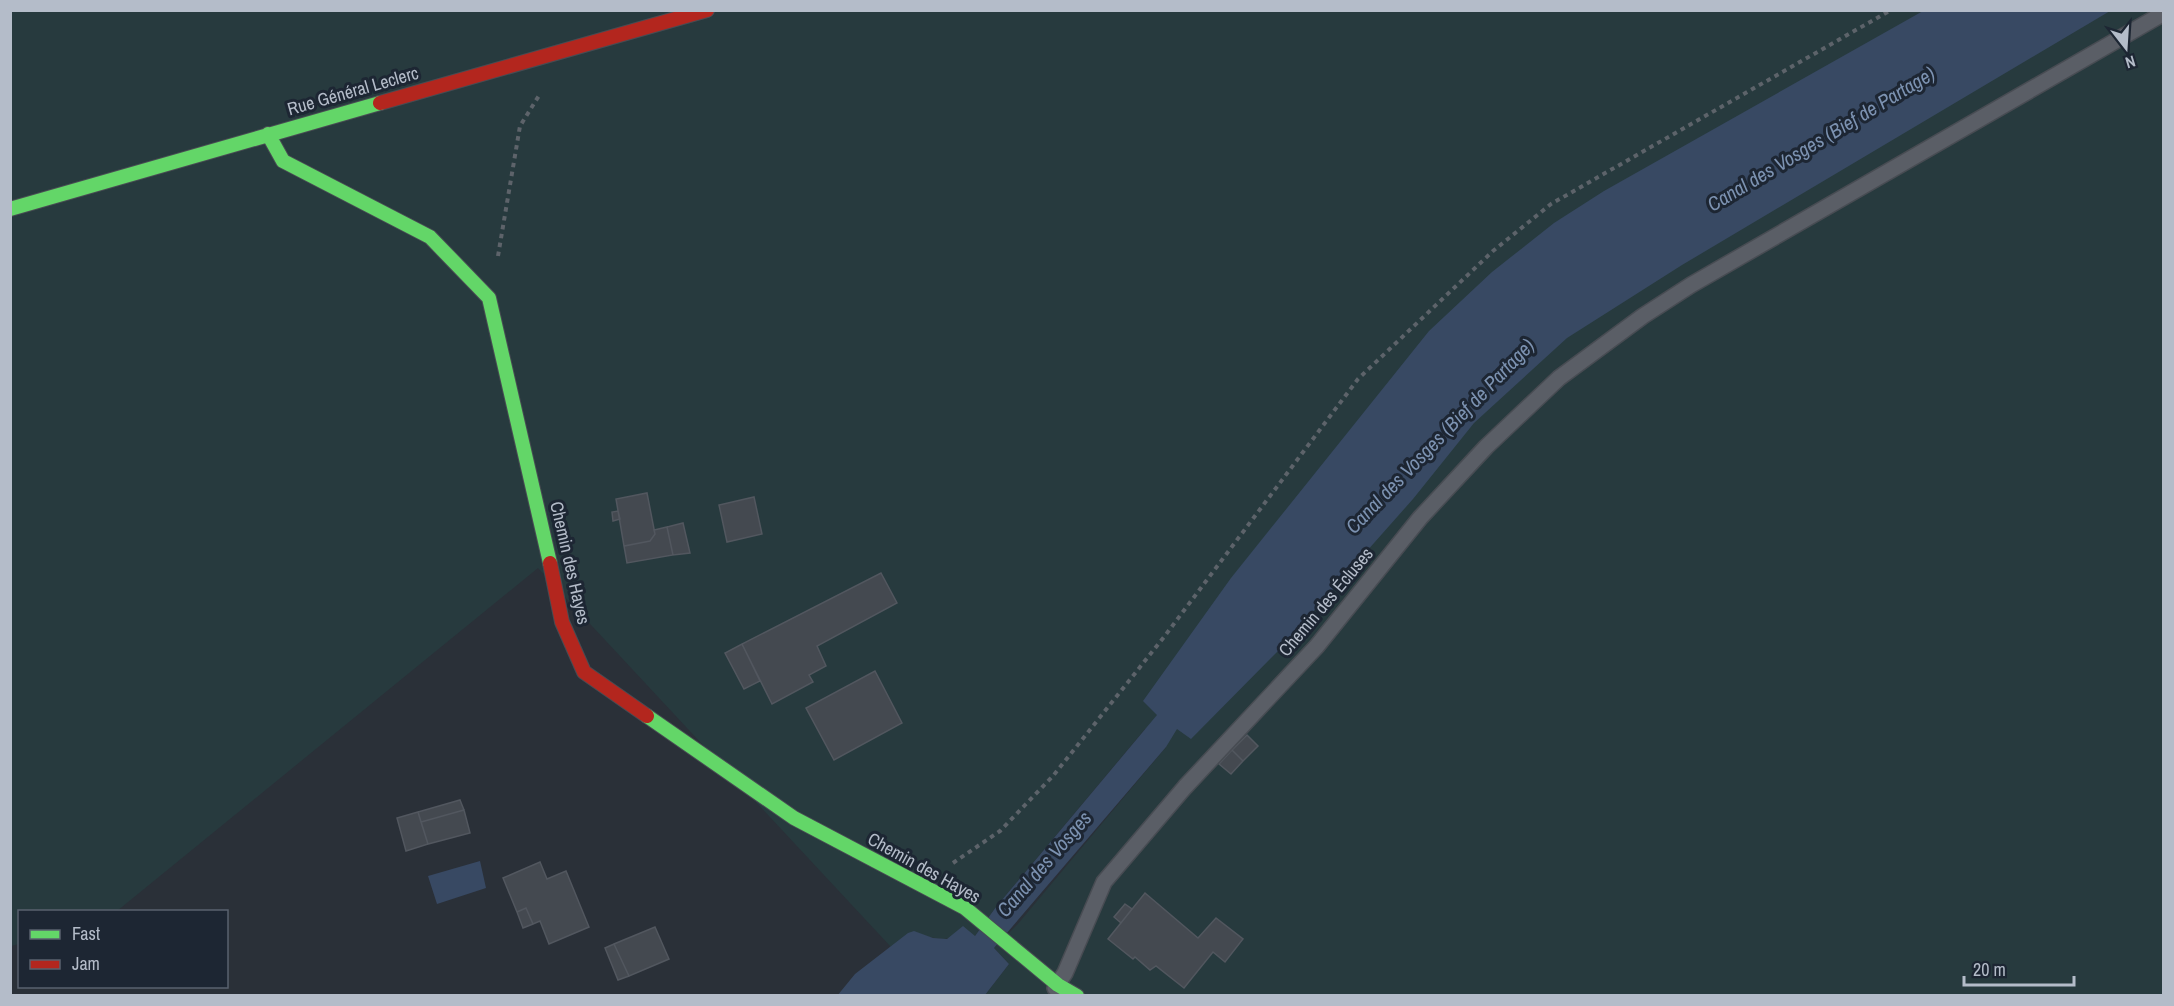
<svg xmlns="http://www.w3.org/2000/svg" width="2174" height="1006" viewBox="0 0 2174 1006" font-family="'Archivo Narrow',sans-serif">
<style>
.green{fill:#273a3e}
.water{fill:#384963}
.building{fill:#444950;stroke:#52575f;stroke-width:1.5}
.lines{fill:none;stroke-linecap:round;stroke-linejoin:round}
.lane-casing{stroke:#484c53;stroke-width:18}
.fast-casing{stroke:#484c53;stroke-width:16}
.jam-casing{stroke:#484c53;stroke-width:16}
.path{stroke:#5d636a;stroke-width:4;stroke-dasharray:4.5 4.5;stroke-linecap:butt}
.lane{stroke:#5a5e66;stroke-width:15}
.fast{stroke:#63d668;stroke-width:14}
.jam{stroke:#b3261e;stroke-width:14}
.labels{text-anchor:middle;stroke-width:6;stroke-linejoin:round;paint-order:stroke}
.street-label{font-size:18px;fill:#b4bcc9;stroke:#1d2633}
.water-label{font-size:20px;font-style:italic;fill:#7c92b1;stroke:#1d2633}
</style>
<rect width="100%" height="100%" fill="#2a3038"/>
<path class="green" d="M11,11h2152v984h-1178l24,-31 -15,-16 23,-23 149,-178 -7,-14 -14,-4 -149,178 -21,29 -33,3 -34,-5 -17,13 -353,-379 -421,343 -97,1 -1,32 -8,2z"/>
<path class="water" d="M1923,11h187l-428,254 -115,73 -93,85 -61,76 -132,149 -90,91 -14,-10 -11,18 -172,201 15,16 -24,31 -148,1 18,-22 53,-41 6,-2 19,7 14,1 16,-13 12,10 21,-29 161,-192 -14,-14 88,-123 198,-247 63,-59 62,-49 50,-32z
M480,861l6,27 -49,16 -9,-28z"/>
<path class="building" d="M647,493l8,41 -5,7 -26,5 -8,-47z
M754,497l8,37 -35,8 -8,-37z
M618,511l2,8 -7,2 -1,-9z
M683,523l7,30 -17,2 -6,-28z
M667,527l6,28 -46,8 -3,-17 26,-5 5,-7 -1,-4z
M881,573l16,30 -80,43 9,20 -17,9 4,7 -41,22 -30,-60z
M742,644l18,37 -16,8 -19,-36z
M875,671l27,52 -68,37 -28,-52z
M1247,735l11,11 -15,15 -11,-11z
M1232,750l11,11 -12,13 -12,-10z
M460,800l4,10 -43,12 -3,-10z
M464,810l6,23 -42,11 -7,-22z
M418,812l10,32 -22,7 -9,-33z
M540,862l7,17 19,-8 23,56 -40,17 -9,-23 -7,3 -7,-16 -9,4 -14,-34z
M1145,893l53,45 18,-20 27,21 -18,23 -12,-10 -29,36 -28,-22 -6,4 -15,-13 -2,2 -25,-20z
M1125,904l7,5 -11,14 -7,-6z
M526,908l7,16 -10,4 -6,-16z
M655,927l14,32 -40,17 -15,-32z
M614,944l15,32 -11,4 -13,-32z"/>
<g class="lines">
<defs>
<path id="lane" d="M1055,988l10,-15 39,-91 81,-95 132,-141 103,-128 66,-71 73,-69 84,-62 48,-31 473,-272"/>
<path id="fast" d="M268,134l15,27 147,76 59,61 61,265
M10,209l370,-106
M647,716l147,102 171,90 93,77 19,11"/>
<path id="jam" d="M380,103l327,-93
M550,563l12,59 22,50 63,44"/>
</defs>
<use href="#lane" class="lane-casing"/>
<use href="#fast" class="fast-casing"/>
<use href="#jam" class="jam-casing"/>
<path class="path" d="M498,256l22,-130 20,-32
M953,863l47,-32 53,-55 111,-139 194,-258 135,-128 58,-47 340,-194"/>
<use href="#lane" class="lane"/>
<use href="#fast" class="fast"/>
<use href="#jam" class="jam"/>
</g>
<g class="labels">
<g class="street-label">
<text transform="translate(353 91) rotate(-16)" y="6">Rue Général Leclerc</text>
<text transform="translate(570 563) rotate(77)" y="6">Chemin des Hayes</text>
<text transform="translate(1326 602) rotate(-50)" y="6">Chemin des Écluses</text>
<text transform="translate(924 868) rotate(29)" y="6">Chemin des Hayes</text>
</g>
<g class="water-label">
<text transform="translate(1821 139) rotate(-31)" y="7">Canal des Vosges (Bief de Partage)</text>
<text transform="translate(1440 436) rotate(-46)" y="7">Canal des Vosges (Bief de Partage)</text>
<text transform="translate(1044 864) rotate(-49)" y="7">Canal des Vosges</text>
</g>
</g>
<rect width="2174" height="1006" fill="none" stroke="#b4bcc9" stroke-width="24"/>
<rect x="18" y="910" width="210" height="78" fill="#1d2633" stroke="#59626f" stroke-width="1.5"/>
<rect x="30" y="930" width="30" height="9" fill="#63d668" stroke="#59626f" stroke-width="1.5"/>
<text x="72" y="940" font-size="18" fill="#b4bcc9">Fast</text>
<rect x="30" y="960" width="30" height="9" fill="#b3261e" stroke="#59626f" stroke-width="1.5"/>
<text x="72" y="970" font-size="18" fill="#b4bcc9">Jam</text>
<g transform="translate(2126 48) rotate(163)" stroke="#1d2633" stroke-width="4.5" paint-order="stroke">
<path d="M0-4.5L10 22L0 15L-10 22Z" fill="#b4bcc9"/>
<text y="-9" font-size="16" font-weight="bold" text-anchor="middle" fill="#b4bcc9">N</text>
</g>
<path d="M1964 976v9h110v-9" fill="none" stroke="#b4bcc9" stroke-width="3"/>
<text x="1973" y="976" font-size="18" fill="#b4bcc9" stroke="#1d2633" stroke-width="4.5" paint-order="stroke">20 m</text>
</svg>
